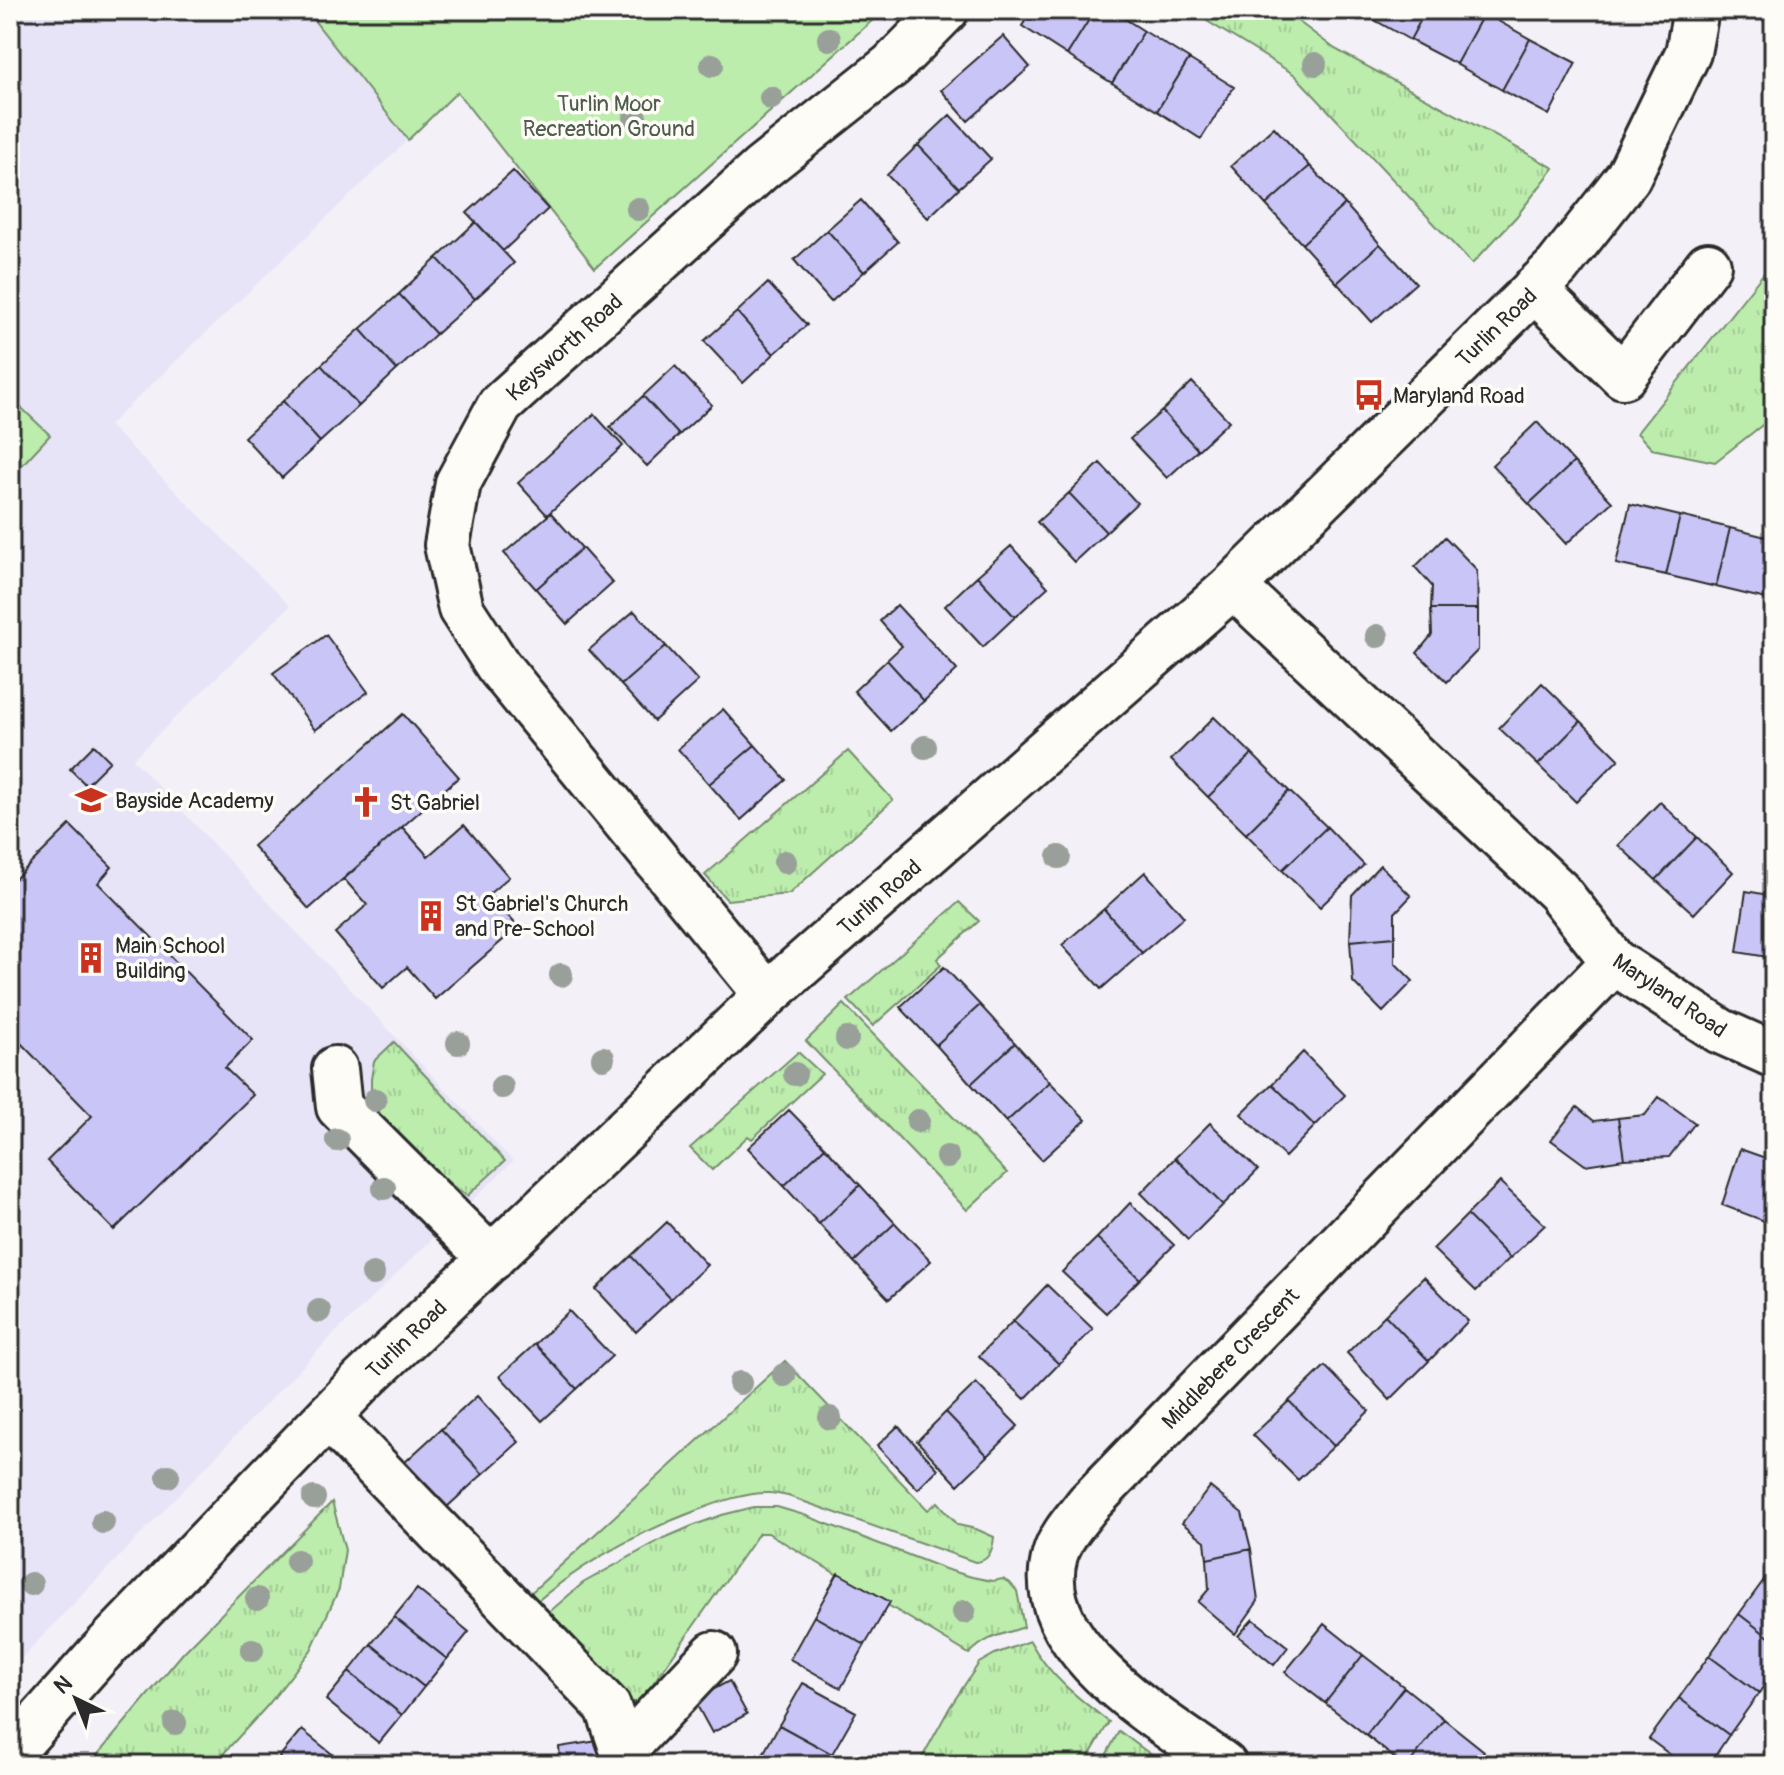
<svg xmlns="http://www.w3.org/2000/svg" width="1784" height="1775" viewBox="0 0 1784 1775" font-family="Pangolin,sans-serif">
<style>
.built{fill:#e7e4f7}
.grass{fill:url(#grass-tufts);stroke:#748c6c;stroke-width:2}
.park{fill:#bcedad;stroke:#748c6c;stroke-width:2}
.building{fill:#cac5f7;stroke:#2b2b2b;stroke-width:2}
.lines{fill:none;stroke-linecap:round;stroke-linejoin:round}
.minor-casing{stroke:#2b2b2b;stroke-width:50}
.minor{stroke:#fdfcf7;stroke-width:44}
.tree{fill:#999f99}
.labels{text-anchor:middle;stroke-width:7;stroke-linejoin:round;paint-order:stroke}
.park-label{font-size:22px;fill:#4f5c4c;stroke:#fdfcf7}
.street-label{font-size:22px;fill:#2b2b2b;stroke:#fdfcf7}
.poi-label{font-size:22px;fill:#2b2b2b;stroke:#fdfcf7;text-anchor:start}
</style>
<defs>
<pattern id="grass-tufts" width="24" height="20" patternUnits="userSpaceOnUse" patternTransform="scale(2)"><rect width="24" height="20" fill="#bcedad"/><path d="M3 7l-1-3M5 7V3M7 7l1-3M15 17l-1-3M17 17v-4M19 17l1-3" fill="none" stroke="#a2cb95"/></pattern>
</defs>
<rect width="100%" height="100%" fill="#f3f1f7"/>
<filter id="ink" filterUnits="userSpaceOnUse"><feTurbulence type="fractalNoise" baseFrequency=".0125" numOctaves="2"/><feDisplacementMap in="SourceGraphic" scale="16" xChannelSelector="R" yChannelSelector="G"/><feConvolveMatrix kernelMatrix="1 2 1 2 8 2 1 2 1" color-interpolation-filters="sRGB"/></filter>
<g filter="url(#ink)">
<path class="built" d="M10,10h296l102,130 -299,285 181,181 -157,153 380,402 -189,183 -314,326z"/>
<path class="grass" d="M1189,10h94l52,39 219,119 -38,49 -44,47 -177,-189z
M1763,274l11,21v106l-4,18 -55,43 -63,-13 -15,-16z
M848,751l45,49 -104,94 -62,6 -22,-25z
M959,902l20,19 -42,38 4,6 -68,61 -25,-26z
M844,1004l163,169 -40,37 -161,-169z
M394,1042l111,119 -38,35 -67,-48 -25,-30 -4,-24v-15l3,-18z
M798,1052l24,22 -70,65 -4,-3 -36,34 -22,-22z
M785,1361l143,149 10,-8 20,23 18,4 18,8c-1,12 -5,25 -19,25l-187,-66c-6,-1 -13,-3 -18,-3 -23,-1 -51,9 -72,17 -62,23 -119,55 -169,98l-6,-8z
M332,1502l13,48 -6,39 -28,61 -43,55 -55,60h-124l94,-112z
M754,1507h23l27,8 141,54 27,8 20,4 11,-2 8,5 6,7 7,36c-24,9 -36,8 -55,27l-201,-121h-9l-119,169h-20l-79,-83 42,-36 79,-44 30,-13 30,-11z
M1030,1641c19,35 48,57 79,81l-25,43h-166l32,-58 29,-44 16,-9z
M1119,1731l46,34h-64z"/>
<path class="park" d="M306,10h578l-289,258 -138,-176 -49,48z
M10,397l40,38 -40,43z"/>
<path class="building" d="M1032,10h63l-28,45 -45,-29z
M1095,10h16l33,21 -32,52 -45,-28z
M1366,10h60l-16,30 -46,-26z
M1426,10h53l5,3 -28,51 -46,-24z
M1484,13l46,26 -28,51 -46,-26z
M1144,31l45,28 -32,52 -45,-28z
M1003,36l27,31 -62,54 -27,-31z
M1530,39l46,24 -27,52 -47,-25z
M1189,59l45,28 -33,52 -44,-28z
M950,115l41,44 -32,29 -41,-43z
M1274,127l36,39 -44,39 -35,-39z
M918,145l41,43 -31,30 -41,-43z
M1310,166l35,38 -43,40 -36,-39z
M513,171l35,38 -45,42 -36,-38z
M861,200l37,42 -34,30 -37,-42z
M1345,204l35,40 -43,39 -35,-39z
M476,222l38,41 -39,36 -38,-41z
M827,230l37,42 -33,30 -37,-42z
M1380,244l36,39 -44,39 -35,-39z
M437,258l38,41 -39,35 -37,-40z
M768,283l39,42 -33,29 -37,-42z
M399,294l37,40 -39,36 -37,-41z
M737,312l37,42 -31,29 -39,-42z
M360,329l37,41 -38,36 -38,-41z
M321,365l38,41 -39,36 -37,-41z
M675,366l37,39 -33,30 -36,-39z
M1192,382l37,39 -31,29 -36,-39z
M643,396l36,39 -32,31 -37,-39z
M283,401l37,41 -38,36 -38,-41z
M1162,411l36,39 -31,28 -37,-39z
M594,414l29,32 -76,69 -29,-32z
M1537,422l37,40 -45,42 -37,-39z
M1574,462l38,40 -46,42 -37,-40z
M1100,463l37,40 -31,29 -37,-39z
M1069,493l37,39 -32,30 -37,-40z
M1630,504l50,12 -14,59 -50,-11z
M551,513l31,35 -46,41 -32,-36z
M1680,516l50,12 -14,59 -50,-12z
M1730,528l44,11v28l-8,32 -50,-12z
M1445,537l32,33 1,39h-47l1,-23 -17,-19z
M1011,546l37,41 -33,30 -38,-41z
M582,548l31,35 -46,41 -31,-35z
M977,576l38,41 -32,30 -38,-41z
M897,605l60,65 -33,31 -37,-41 15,-14 -22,-25z
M1431,609h47v41l-31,32 -30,-29 15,-18z
M634,611l32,35 -45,39 -32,-35z
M326,635l42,57 -53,38 -42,-57z
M666,646l32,35 -44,40 -33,-36z
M887,660l37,41 -33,30 -37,-40z
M1542,683l39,38 -43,44 -39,-37z
M723,709l32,36 -46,39 -31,-35z
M403,714l56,63 -150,132 -56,-63z
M1214,717l38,37 -44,43 -37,-37z
M1581,721l38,38 -43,43 -38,-37z
M94,745l16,16 -24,24 -16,-16z
M755,745l31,35 -45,40 -32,-36z
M1252,754l37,37 -43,43 -38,-37z
M1289,791l38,36 -45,43 -36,-36z
M1660,802l37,35 -41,43 -38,-35z
M70,825l42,42 -14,16 155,157 -28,28 28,27 -139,135 -67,-69 45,-45 -82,-84v-148z
M464,825l45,52 -20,17 29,33 -83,72 -28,-32 -24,21 -48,-55 32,-28 -23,-26 58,-52 26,29z
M1327,827l37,38 -44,42 -38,-37z
M1697,837l36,35 -39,42 -38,-34z
M1380,865l31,31 -16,17v24l-45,4 2,-46z
M1145,872l39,45 -42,36 -38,-44z
M1746,891l28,5v62l-37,-6z
M1104,909l38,44 -41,36 -39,-44z
M1395,937v26l18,18 -30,31 -30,-30 -3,-41z
M944,967l36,38 -44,40 -36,-38z
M980,1005l35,38 -44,41 -35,-39z
M1015,1043l35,39 -44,40 -35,-38z
M1303,1052l42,43 -30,31 -43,-42z
M1050,1082l36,38 -44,40 -36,-38z
M1272,1084l43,42 -30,31 -44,-43z
M1659,1097l36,26 -26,34 -45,2 -6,-41 27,-3z
M1577,1107l17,14 24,-3 6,41 -39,6 -34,-25z
M789,1110l36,37 -41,39 -36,-38z
M1210,1123l48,47 -35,35 -48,-47z
M825,1147l35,38 -41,39 -35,-38z
M1740,1149l34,12v41l-7,20 -45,-17z
M1175,1158l48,47 -35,35 -47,-47z
M1500,1182l45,43 -35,33 -43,-43z
M860,1185l35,38 -41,39 -35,-38z
M1130,1203l44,42 -34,34 -43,-41z
M1467,1215l43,43 -34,33 -43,-42z
M667,1222l40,43 -36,34 -40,-43z
M895,1223l36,38 -42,38 -35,-37z
M1097,1238l43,41 -34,34 -44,-41z
M631,1256l40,43 -35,33 -40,-43z
M1424,1277l44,44 -39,40 -44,-46z
M1047,1285l46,44 -34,35 -46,-43z
M569,1311l43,45 -35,33 -42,-45z
M1385,1315l44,46 -39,39 -43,-47z
M1013,1321l46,43 -34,35 -46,-43z
M535,1344l42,45 -35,32 -42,-45z
M1325,1366l44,45 -35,35 -45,-45z
M976,1383l42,43 -30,30 -42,-44z
M477,1396l42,46 -36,32 -42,-45z
M1289,1401l45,45 -36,34 -45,-45z
M946,1412l42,44 -30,29 -41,-44z
M898,1426l40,43 -20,20 -41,-43z
M441,1429l42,45 -36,33 -42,-45z
M1210,1487l32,26 9,36 -44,10 -2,-18 -23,-18z
M1251,1549l7,52 -23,33 -37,-32 11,-13 -2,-30z
M838,1573l52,29 -25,43 -51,-29z
M1769,1573l5,3v65l-35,-27z
M417,1589l52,43 -22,27 -53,-42z
M1739,1614l35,27v29l-15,23 -50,-37z
M814,1616l51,29 -24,43 -51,-29z
M394,1617l53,42 -23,28 -53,-43z
M1253,1619l35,28 -14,18 -36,-29z
M1324,1624l39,31 -38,48 -40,-31z
M371,1644l53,43 -22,28 -53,-43z
M1363,1655l41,32 -38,48 -41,-32z
M1709,1656l50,37 -30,42 -50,-37z
M349,1672l53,43 -23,28 -53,-43z
M729,1681l18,33 -35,19 -18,-33z
M803,1683l53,29 -24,42 -53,-29z
M1404,1687l40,32 -36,46h-5l-37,-30z
M1679,1698l50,37 -20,30h-25l-35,-26z
M1444,1719l40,32 -11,14h-65z
M779,1725l53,29 -6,11h-69z
M302,1730l44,35h-57l-10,-8z
M598,1741l4,24h-41l-2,-18z"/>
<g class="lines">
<defs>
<path id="minor" d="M1534,289l89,87 85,-111
M1233,586l325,305 56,71 106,69 54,24
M767,995l-269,-329 -37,-57 -14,-64 11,-62 42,-78 261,-236 131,-104 54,-55
M335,1069l4,38 152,152
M328,1417l280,290 15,44v14
M623,1751l91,-97
M10,1754l87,-98 265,-275 405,-386 466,-409 324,-319 71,-90 60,-124 8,-43
M1224,1765c-61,-44 -195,-119 -169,-210 6,-20 21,-35 33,-51l526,-542"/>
</defs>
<use href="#minor" class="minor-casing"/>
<use href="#minor" class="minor"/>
</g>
<g class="tree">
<circle cx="829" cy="39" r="12"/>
<circle cx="1315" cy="64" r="12"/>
<circle cx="712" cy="65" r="12"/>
<circle cx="771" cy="98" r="12"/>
<circle cx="635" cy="117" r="12"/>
<circle cx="638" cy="209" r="12"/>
<circle cx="1377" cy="636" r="12"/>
<circle cx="925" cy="747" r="12"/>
<circle cx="1059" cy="857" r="12"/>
<circle cx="785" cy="862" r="12"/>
<circle cx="561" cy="975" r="12"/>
<circle cx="847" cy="1039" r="12"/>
<circle cx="458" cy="1043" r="12"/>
<circle cx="603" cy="1058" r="12"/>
<circle cx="795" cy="1074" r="12"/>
<circle cx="502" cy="1087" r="12"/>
<circle cx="375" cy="1100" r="12"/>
<circle cx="918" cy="1121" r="12"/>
<circle cx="337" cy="1140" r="12"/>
<circle cx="947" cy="1157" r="12"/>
<circle cx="384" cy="1188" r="12"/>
<circle cx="373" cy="1274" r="12"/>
<circle cx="319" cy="1311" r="12"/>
<circle cx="784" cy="1375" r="12"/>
<circle cx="740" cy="1383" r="12"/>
<circle cx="830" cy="1418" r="12"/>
<circle cx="168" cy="1476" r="12"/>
<circle cx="314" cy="1498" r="12"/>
<circle cx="103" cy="1522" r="12"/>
<circle cx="297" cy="1561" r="12"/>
<circle cx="31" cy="1584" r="12"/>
<circle cx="257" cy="1599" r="12"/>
<circle cx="964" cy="1612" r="12"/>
<circle cx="252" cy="1650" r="12"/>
<circle cx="175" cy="1723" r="12"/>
</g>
</g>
<defs>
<symbol id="bus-bare" viewBox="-9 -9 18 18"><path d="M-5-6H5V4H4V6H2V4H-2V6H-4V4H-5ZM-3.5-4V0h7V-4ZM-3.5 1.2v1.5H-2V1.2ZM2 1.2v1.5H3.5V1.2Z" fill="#c8321e" stroke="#fdfcf7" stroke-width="2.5" paint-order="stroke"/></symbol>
<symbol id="school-bare" viewBox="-9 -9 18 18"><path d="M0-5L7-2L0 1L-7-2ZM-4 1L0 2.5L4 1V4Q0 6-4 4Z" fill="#c8321e" stroke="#fdfcf7" stroke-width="2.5" paint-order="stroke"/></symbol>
<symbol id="church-bare" viewBox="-9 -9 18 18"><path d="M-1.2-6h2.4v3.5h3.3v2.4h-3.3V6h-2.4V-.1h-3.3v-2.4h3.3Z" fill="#c8321e" stroke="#fdfcf7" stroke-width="2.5" paint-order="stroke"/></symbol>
<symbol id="building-bare" viewBox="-9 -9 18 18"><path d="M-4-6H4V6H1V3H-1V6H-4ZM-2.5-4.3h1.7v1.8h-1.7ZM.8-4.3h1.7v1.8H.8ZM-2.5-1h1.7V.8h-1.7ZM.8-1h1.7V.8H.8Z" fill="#c8321e" stroke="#fdfcf7" stroke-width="2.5" paint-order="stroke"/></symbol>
</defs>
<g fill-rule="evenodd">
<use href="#bus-bare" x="1347" y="373" width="44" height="44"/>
<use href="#school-bare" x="69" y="778" width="44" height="44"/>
<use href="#church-bare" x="344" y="780" width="44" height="44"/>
<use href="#building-bare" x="409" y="894" width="44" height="44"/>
<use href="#building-bare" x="69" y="936" width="44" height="44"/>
</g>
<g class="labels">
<g class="park-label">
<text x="609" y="111">Turlin Moor<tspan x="609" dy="25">Recreation Ground</tspan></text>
</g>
<g class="street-label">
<text transform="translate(1496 327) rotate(-44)" y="8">Turlin Road</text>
<text transform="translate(564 347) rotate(-42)" y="8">Keysworth Road</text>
<text transform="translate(879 897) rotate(-41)" y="8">Turlin Road</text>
<text transform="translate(1670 995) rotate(34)" y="8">Maryland Road</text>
<text transform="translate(406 1339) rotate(-44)" y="8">Turlin Road</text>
<text transform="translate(1230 1358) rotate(-46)" y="8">Middlebere Crescent</text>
</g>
<g class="poi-label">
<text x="1393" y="403">Maryland Road</text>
<text x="115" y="808">Bayside Academy</text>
<text x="390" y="810">St Gabriel</text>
<text x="455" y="911">St Gabriel's Church<tspan x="455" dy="25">and Pre-School</tspan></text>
<text x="115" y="953">Main School<tspan x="115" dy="25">Building</tspan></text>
</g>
</g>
<rect width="1784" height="1775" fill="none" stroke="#fdfcf7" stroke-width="40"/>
<rect x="20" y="20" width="1744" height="1735" fill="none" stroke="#2b2b2b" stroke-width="3" filter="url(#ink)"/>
<g transform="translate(76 1699) rotate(317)" stroke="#fdfcf7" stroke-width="6" paint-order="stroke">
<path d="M0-6L14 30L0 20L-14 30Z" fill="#2b2b2b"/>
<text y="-12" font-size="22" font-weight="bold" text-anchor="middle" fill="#2b2b2b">N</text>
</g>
</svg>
